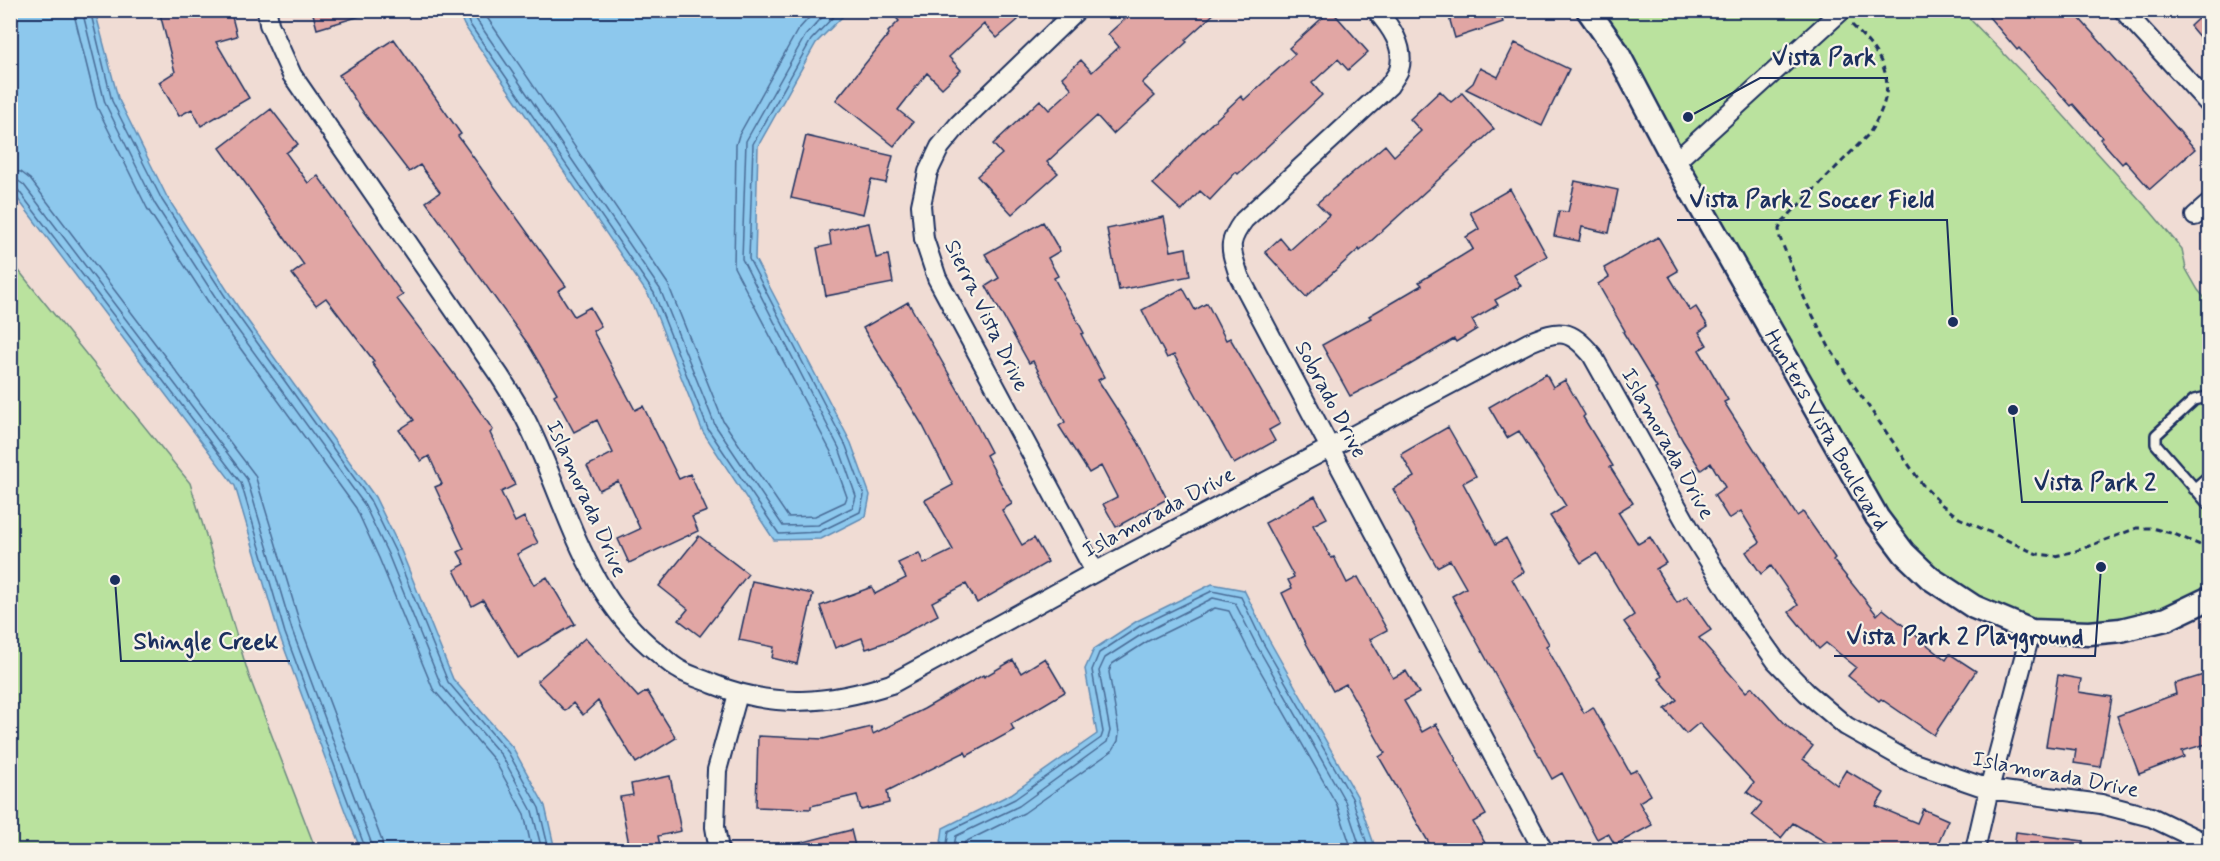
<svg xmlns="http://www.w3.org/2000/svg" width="2220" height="861" viewBox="0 0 2220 861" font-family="Mynerve,sans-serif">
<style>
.green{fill:#bae29e;stroke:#6a887e;stroke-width:1.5}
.water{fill:#8dc8ed;stroke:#5f8bb4;stroke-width:1.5}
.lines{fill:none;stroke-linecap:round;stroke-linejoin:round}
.shore{stroke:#496c97;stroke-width:1.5}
.building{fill:#e1a6a4;stroke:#1b2f5e;stroke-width:1.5}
.service-casing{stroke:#1b2f5e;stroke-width:14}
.minor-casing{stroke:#1b2f5e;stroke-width:22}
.tertiary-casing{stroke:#1b2f5e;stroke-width:27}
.path{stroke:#1b2f5e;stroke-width:3;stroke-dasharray:6 4.5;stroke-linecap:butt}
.service{stroke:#f7f3e8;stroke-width:9}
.minor{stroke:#f7f3e8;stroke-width:18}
.tertiary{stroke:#f7f3e8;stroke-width:22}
.labels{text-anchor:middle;stroke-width:4.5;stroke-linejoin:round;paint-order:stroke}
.street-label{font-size:22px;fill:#1b2f5e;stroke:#f7f3e8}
.leader{fill:none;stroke:#1b2f5e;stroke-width:2}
.callout-dot{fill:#1b2f5e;stroke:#f7f3e8;stroke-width:2}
.callout-label{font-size:24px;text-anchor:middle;font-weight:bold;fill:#1b2f5e;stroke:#f7f3e8;stroke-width:4.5;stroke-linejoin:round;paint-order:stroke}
</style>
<rect width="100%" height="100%" fill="#f0dcd4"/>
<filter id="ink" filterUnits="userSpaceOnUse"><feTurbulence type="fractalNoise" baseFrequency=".0167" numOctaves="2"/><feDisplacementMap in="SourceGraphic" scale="12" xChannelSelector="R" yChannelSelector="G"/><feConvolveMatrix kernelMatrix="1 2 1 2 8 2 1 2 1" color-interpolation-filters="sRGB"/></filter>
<g filter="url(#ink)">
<path class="green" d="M1588,11h374l92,94 97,107 31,37 4,20 12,21 11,13v295l-29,15 -149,18 -127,-78z
M11,261l179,222 59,193 67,174h-305z"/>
<path class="water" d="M11,10l84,1 23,87 49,99 73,113 135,187 25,51 53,131 60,69 32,58 10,44h-194l-15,-36 -67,-180 -44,-148 -224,-296z
M458,11h390l-32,32 -58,103 -3,113 96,184 19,52 -4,21 -45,23 -47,1 -71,-108 -54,-136 -185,-271z
M1212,584l32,6 25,50 88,156 18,51 -2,3h-433l3,-22 68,-34 86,-60 -12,-65 9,-20 43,-28z"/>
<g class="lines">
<path class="shore" d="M73,10l24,97 50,101 75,115 134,185 23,50 54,131 62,72 29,53 8,36
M82,10l23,93 50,101 74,114 135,186 24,50 53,131 61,71 30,55 10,39
M90,10l22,91 50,99 74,113 134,187 25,51 53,131 60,70 31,56 10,42
M465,10l4,13 185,270 54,136 71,105 40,-2 41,-20 4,-17 -18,-49 -97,-187 4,-115 58,-104 29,-30
M473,10l3,9 184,270 55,136 68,101 35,-1 35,-18 3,-11 -17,-48 -97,-189 4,-118 59,-105 24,-26
M482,10l186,274 55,137 65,96 27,-1 30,-14 2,-5 -16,-45 -97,-185 2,-122 3,-10 58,-104 19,-21
M10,171l11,1 9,7 225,296 46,152 81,214 1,9
M10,180h7l7,5 223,294 45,151 82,220
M10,187l8,3 223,293 44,150 81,217
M946,850l3,-19 66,-32 86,-61 2,-6 -11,-62 7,-17 41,-27 72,-35 29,6 22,46 89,155 17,52
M953,850l3,-14 63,-30 88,-64 3,-11 -11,-60 6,-13 39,-25 69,-35 22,5 22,43 88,155 16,49
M962,850l3,-8 59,-29 88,-62 6,-10 1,-8 -10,-61 3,-8 36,-23 67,-33 14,3 20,40 88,154 15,45"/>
</g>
<path class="building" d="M159,10h57l2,7 13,-4 6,23 -21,6 33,56 -48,28 -9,-17 -13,7 -20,-34 16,-10z
M312,10h54l1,4 -50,15z
M889,10h120l9,10 -21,18 -13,-14 -35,33 12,13 -19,18 -15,-15 -29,37 15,12 -19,24 -58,-46 53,-66 -1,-2 11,-11z
M1135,10h83l-33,30 2,2 -45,41 13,13 -42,38 -16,-18 -50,46 11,11 -46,41 -35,-38 25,-22 -9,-10 47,-44 9,10 23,-21 -10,-12 19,-17 11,12 27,-25 -11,-13z
M1331,10l37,42 -20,18 -10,-11 -26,24 10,12 -84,79 -2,-2 -26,28 -10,-9 -18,20 -29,-27 43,-46 45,-42 3,4 51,-46 -6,-6z
M1447,10h52l4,12 -48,16z
M1983,10h89l123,139 -45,40 -25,-28 -3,3 -22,-25 2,-2 -29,-33 -2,2 -52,-58 -2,2z
M2207,10h3v22l-9,7 -11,-13z
M394,39l67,95 -3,2 108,150 -8,5 16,25 16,-9 11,19 -8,5 42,79 8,-4 36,73 11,-5 17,37 -15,6 6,14 -69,32 -11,-24 22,-10 -22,-48 -19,9 -12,-24 26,-13 -16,-33 -23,12 -20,-37 3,-2 -29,-49 -102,-142 14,-10 -20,-27 -11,7 -46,-60 -24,-37z
M1515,43l54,26 -27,57 -76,-37 7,-6 7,-15 18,9z
M1440,91l11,11 11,-9 32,36 -134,122 -1,-2 -53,48 -41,-45 15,-14 10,12 39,-35 -12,-12 68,-58 9,11 27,-25 -11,-12z
M271,109l27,35 -12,9 22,30 10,-7 85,119 -6,4 60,79 36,52 -3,3 25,52 -14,7 14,30 9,-5 14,26 -21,11 17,31 13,-8 28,47 -57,34 -35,-58 -11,6 -18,-36 11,-6 -7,-12 6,-3 -29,-62 7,-3 -13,-28 -8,5 -22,-31 15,-10 -42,-57 2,-2 -48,-63 -10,7 -24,-31 12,-9 -84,-117z
M806,136l87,20 -7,27 -15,-3 -8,34 -72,-16z
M1575,181l43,9 -9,43 -27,-6 -3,14 -25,-5 5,-25 9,1z
M1510,189l37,67 -33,19 7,11 -26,14 3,5 -26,15 5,9 -21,13 -2,-3 -53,31 -51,26 -28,-51 49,-27 -2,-2 53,-31 -3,-3 54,-33 -7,-12 13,-8 -9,-17z
M1164,217l7,34 15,-3 4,28 -71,14 -12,-61z
M1043,222l17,29 -12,7 10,18 -4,2 30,55 -3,1 23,43 -6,3 40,62 29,57 -51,28 -13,-23 14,-7 -16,-31 -12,7 -30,-47 6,-4 -32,-61 -4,2 -43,-77 13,-8 -14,-24z
M869,223l7,35 12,-3 5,28 -67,13 -9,-48 14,-3 -2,-14z
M1658,237l20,34 -9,5 21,35 6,-4 12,19 -9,6 8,13 -8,5 29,50 -4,2 73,114 6,-4 32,46 -2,2 44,55 6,-6 63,51 4,-6 26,17 -42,64 -53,-36 -2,2 -31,-25 8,-9 -30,-24 -7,6 -30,-37 9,-7 -27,-39 -10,8 -15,-22 14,-10 -19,-31 -12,8 -15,-24 11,-8 -14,-24 -10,7 -18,-29 -28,-52 2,-1 -34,-56 2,-1 -27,-47 11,-7 -5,-9z
M1183,288l12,22 12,-7 19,37 4,-2 50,86 -11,6 6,11 -41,23 -60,-109 -7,3 -25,-48z
M908,302l54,95 29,55 -5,3 26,49 -10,6 20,35 12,-7 14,24 -71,41 -11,-19 -34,18 6,13 -46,25 -26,9 -4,-11 -27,10 -15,-42 52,-19 3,7 31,-16 -8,-15 21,-10 5,11 29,-14 -28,-50 28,-15 -30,-59 -60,-98z
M1546,374l7,13 12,-7 20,35 -2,2 30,49 -3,1 23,36 -15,9 20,32 12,-7 16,26 -10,6 21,34 10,-7 24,34 -12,8 47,54 6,-5 36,40 25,19 -10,13 34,26 9,-15 38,23 -8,13 41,17 6,-14 25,11 -13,30h-96l-46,-27 -12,15 -29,-23 10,-12 -15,-11 7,-9 -55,-60 -13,11 -21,-25 12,-9 -18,-21 3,-3 -38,-54 10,-7 -37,-62 -16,10 -31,-47 16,-10 -47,-75 -12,7 -18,-31z
M1448,427l28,49 -13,7 33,61 10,-6 18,34 -12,7 37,65 -3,2 38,67 9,-6 37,66 7,-3 14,25 -12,7 13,23 -37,20 -7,-12 -11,6 -35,-66 -10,6 -100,-183 14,-8 -16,-28 -13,7 -44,-78 21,-12 -13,-23z
M1315,496l12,22 -14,7 18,33 3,-1 13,26 11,-6 29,53 -17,9 23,39 13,-7 13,22 -15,8 18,31 14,-8 20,35 -1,1 31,55 -13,7 16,28h-56l-54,-93 6,-4 -39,-69 -13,7 -27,-48 -24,-50 10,-5 -4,-8 6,-3 -29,-54z
M699,536l49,38 -48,62 -21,-16 9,-11 -29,-23z
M752,581l61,13 -16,70 -25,-6 2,-11 -35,-7z
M585,638l53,59 9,-6 29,47 -40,25 -38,-62 -15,14 -10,-12 -8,8 -28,-30z
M1045,658l20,34 -54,32 3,6 -47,26 -2,-4 -78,39 2,12 -28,7 -4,-15 -46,11v3l-55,-2 2,-71 65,3 48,-12 2,7 51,-25 59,-34 1,2 29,-17 8,13z
M2210,673v70l-28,8 2,6 -45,17 -22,-58 59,-22 -2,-10z
M2058,675l23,4 -2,13 33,5 -12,70 -26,-4 2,-13 -30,-4z
M670,776l11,55 -23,5 3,14h-31l-10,-53 13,-2 -2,-11z
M851,830l5,20h-63l-1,-5z
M2016,832l67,9v9h-69z"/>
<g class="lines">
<defs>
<path id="service" d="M2210,399l-3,-2 -13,3 -38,35v9l54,62
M2194,489l16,-14"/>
<path id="minor" d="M267,10l2,14 23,51 207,300c9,14 18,28 26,43 41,80 58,177 133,235 7,6 14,13 22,17 10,6 22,9 33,14 61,25 117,20 178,0l204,-112 435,-230c30,-13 40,-13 62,13l101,180 48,77 35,49 31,32 39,33 62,35 81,28 112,15 50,13 54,26 5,5
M1077,10l-118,114 -19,23 -12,25 -7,33 3,34 13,39 158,294
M1376,10c14,16 30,37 23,60 -2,5 -7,11 -10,16l-145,134c-18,24 -13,29 -5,56l304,574
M2123,10l87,95
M1675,162l167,-152
M2195,216l15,-13
M719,850l-4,-23 2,-57 21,-76
M1975,850l14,-61 42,-158"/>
<g id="tertiary">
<path id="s1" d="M1588,10l28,40 59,112 202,355 27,36 26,25 44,29 57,24 58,2 32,-3 45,-11 44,-21"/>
</g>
</defs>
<use href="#service" class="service-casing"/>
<use href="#minor" class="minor-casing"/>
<use href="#tertiary" class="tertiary-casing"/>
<path class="path" d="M1852,25c38,38 47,62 16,110l-85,86 -4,8 1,9 26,64 23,45 24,37 69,100 19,20 18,14 78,36 18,2 21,-5 61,-23h15l22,6 36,15"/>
<use href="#service" class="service"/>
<use href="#minor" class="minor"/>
<use href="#tertiary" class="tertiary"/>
</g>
</g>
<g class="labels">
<g class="street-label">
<text transform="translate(988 315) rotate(64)" y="8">Sierra Vista Drive</text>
<text transform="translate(1332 399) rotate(62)" y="8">Sobrado Drive</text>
<text dy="8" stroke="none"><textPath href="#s1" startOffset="483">Hunters Vista Boulevard</textPath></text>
<text transform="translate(1669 443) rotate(61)" y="8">Islamorada Drive</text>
<text transform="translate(588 498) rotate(66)" y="8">Islamorada Drive</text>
<text transform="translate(1158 511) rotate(-28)" y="8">Islamorada Drive</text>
<text transform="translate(2056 773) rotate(11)" y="8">Islamorada Drive</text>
</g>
</g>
<path class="leader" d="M1688 117L1760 78H1888M1953 322L1947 220H1677M2013 410L2022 502H2168M2101 567L2095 656H1834M115 580L121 661H290"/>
<g class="callout-dot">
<circle cx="1688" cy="117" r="6"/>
<circle cx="1953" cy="322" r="6"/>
<circle cx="2013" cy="410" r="6"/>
<circle cx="2101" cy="567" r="6"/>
<circle cx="115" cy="580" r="6"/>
</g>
<g class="callout-label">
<text x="1824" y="65">Vista Park</text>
<text x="1812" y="207">Vista Park 2 Soccer Field</text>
<text x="2095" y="490">Vista Park 2</text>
<text x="1965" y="644">Vista Park 2 Playground</text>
<text x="206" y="649">Shingle Creek</text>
</g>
<rect width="2220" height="861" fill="none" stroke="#f7f3e8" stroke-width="36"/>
<rect x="18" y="18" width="2184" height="825" fill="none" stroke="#1b2f5e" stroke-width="2" filter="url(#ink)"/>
</svg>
